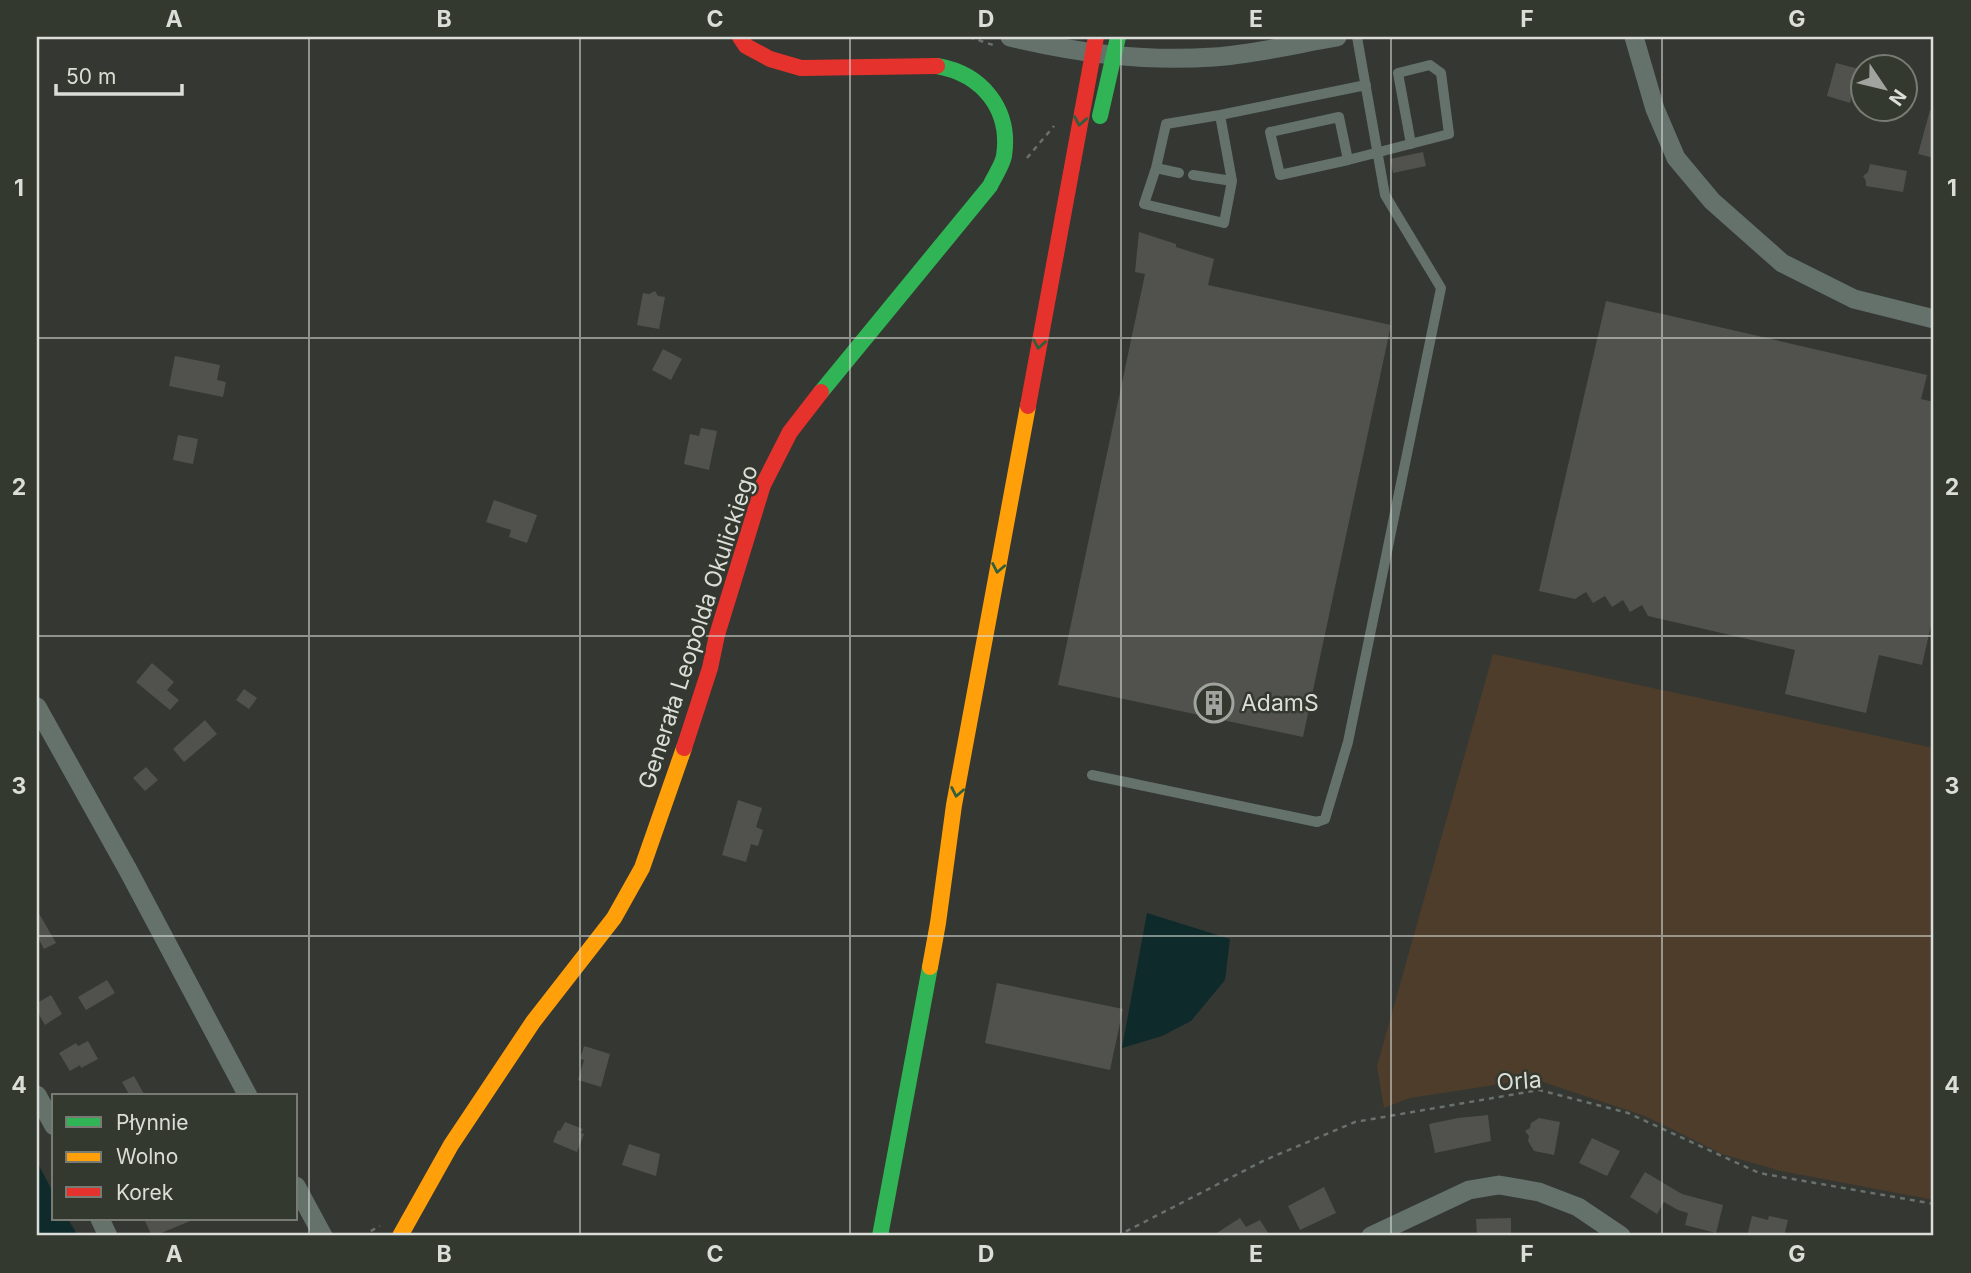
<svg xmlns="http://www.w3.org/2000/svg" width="1971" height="1273" viewBox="0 0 1971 1273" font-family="Inter,sans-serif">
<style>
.green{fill:#4f3d2b}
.water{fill:#0e2a2b}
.building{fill:#51524e}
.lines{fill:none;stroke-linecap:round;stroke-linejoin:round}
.path{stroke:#69716c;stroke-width:2.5;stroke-dasharray:5 5;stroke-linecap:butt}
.lane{stroke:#65726c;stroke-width:10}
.street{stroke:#65726c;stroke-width:19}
.fast{stroke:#30b455;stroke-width:16}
.slow{stroke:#ff9f0a;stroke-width:16}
.jam{stroke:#e5322d;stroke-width:16}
.oneway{stroke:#335e3b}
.grid{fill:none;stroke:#dbded8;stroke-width:2;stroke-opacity:0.55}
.labels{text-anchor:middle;stroke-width:5;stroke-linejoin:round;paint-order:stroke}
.street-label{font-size:23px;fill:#dbded8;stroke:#343930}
.poi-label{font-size:23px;fill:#dbded8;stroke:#343930;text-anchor:start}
.neatline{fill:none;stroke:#dbded8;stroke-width:2.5}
.grid-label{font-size:23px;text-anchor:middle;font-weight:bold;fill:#dbded8}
</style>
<rect width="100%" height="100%" fill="#343732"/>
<path class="green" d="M1493,654l441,94v452l-153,-29 -59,-17 -77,-38 -111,-37 -124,19 -26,10 -7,-42z"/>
<path class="water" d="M1147,913l83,26 -5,41 -34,41 -29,15 -40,12z
M37,1162l17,32v25h14l10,17h-41z"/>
<path class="building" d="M1836,63l23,6 -9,34 -23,-7z
M1930,110l4,1v47l-16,-4z
M1423,152l3,14 -33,7 -3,-14z
M1870,164l37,7 -4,21 -37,-6v-5l-3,-5 5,-4z
M1139,232l37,12v3l38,12 -6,26 183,40 -88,412 -245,-52 87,-411 -10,-2z
M655,291l3,5 7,1 -6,32 -22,-4 6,-32 6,1z
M1606,301l321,74 -6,24 13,3v210l-12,53 -43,-10 -13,58 -81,-19 10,-44 -147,-34 -6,-11 -12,7 -7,-12 -11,7 -7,-11 -12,7 -7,-11 -11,7 -36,-8z
M663,349l19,10 -11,21 -19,-10z
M175,356l45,9 -3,15 9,2 -3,15 -54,-11z
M701,428l16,3 -8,39 -25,-6 6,-30 9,2z
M178,435l20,4 -5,25 -20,-4z
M494,500l43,15 -10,28 -18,-6 2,-7 -25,-8z
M152,663l22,19 -7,8 12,10 -9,10 -34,-28z
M244,689l13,9 -8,11 -13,-9z
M205,720l12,14 -33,28 -11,-13z
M146,767l12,13 -13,11 -12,-13z
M738,800l24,8 -6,19 7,3 -5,16 -7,-2 -5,18 -24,-7z
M37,910l19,33 -12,6 -7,-13z
M107,980l8,13 -29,17 -8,-13z
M997,983l126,26 -13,61 -125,-27z
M51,995l11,19 -17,11 -8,-14v-8z
M88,1041l10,18 -17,9 -1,-3 -10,6 -11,-18 17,-10 2,3z
M584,1046l26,8 -9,33 -23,-7 6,-20 -4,-1z
M134,1076l11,20h-15l-8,-14z
M1488,1115l3,26 -56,12 -6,-29 29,-6z
M1539,1118l21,4 -6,33 -20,-4 -6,-10 1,-5 -4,-5 5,-3 1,-5z
M565,1122l18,7 -2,4 3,1 -7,18 -24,-10 5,-12 2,1z
M1592,1138l28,13 -13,25 -28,-13z
M629,1144l31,10 -4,22 -34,-11z
M1645,1172l37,22 41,11 -7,28 -31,-8 3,-12 -10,-3 -14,-8 -7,12 -27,-17z
M1324,1187l12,26 -36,17 -12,-24z
M1752,1216l16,4 1,-4 19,4 -4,16h-37z
M1240,1218l6,9 14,-7 10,16h-58z
M1511,1218v18h-34l-1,-17z
M144,1219h51l-41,17h-2z"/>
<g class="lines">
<path class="path" d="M969,37l24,8
M1027,158l27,-32
M362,1236l18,-10
M1117,1236l148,-76 90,-38 184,-32 89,23 131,60 175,31"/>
<path class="lane" d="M1220,115l12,66 -8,42 -80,-19 12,-36 10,-44 54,-9 146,-30
M1348,160l-9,-43 -69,15 10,43 68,-15 101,-26 -8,-61 -11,-8 -32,8 13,71
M1156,168l23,5
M1193,175l39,6
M1092,775l225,47 8,-3 23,-77 93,-454 -56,-93 -28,-158"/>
<path class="street" d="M1010,37c68,16 133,25 204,20 41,-3 82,-13 123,-20
M1634,37l21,72 21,49 36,43 70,62 72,36 80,20
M37,707l91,163 120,226
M37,1095l17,31
M296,1186l27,50
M100,1219l8,17
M1371,1236l98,-46 30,-5 40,7 39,15 43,29"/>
<path class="fast" d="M1100,116l18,-79
M821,392l169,-206c4,-9 12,-20 14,-30 7,-46 -21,-82 -67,-90
M880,1236l50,-269"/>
<path class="slow" d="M930,967l8,-44 16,-118 74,-399
M400,1236l51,-91 82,-123 81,-104 28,-50 42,-120"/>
<path class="jam" d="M740,37l6,9 24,13 31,9 136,-2
M1028,406l68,-369
M684,748l26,-80 7,-33 46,-150 27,-53 31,-40"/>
</g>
<defs><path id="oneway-chevron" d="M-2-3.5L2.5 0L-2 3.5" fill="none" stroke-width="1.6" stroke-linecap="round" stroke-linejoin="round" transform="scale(1.75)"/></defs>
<g class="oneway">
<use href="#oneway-chevron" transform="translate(1080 121) rotate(100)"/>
<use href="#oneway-chevron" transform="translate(1039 344) rotate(100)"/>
<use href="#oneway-chevron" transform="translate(998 568) rotate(101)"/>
<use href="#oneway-chevron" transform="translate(957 792) rotate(101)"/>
</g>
<path class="grid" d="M309,37v1199M580,37v1199M850,37v1199M1121,37v1199M1391,37v1199M1662,37v1199M37,338h1897M37,636h1897M37,936h1897"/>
<defs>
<symbol id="building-ring" viewBox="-11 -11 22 22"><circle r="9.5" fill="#343930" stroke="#a1a49e" stroke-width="1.5"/><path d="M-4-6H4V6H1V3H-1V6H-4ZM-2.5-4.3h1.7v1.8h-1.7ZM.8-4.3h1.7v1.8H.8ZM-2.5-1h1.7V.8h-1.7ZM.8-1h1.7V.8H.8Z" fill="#a1a49e"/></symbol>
</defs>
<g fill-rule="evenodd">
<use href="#building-ring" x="1192" y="681" width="44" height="44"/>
</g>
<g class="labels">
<g class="street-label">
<text transform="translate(698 627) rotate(-72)" y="8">Generała Leopolda Okulickiego</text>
<text transform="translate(1519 1081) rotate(-4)" y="8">Orla</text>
</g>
<g class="poi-label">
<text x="1241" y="711">AdamS</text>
</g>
</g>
<rect width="1971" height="1273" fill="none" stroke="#343930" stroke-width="77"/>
<rect x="52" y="1094" width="245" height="126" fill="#343930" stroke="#777b73" stroke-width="2"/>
<rect x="66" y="1117" width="35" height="10" fill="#30b455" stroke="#777b73" stroke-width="2"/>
<text x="116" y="1130" font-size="21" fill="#dbded8">Płynnie</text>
<rect x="66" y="1152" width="35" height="10" fill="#ff9f0a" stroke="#777b73" stroke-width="2"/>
<text x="116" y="1164" font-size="21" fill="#dbded8">Wolno</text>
<rect x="66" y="1187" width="35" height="10" fill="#e5322d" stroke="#777b73" stroke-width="2"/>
<text x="116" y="1200" font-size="21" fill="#dbded8">Korek</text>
<g transform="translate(1884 88) rotate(125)"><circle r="33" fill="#343930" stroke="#777b73" stroke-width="2"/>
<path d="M0-5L12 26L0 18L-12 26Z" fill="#a1a49e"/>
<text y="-10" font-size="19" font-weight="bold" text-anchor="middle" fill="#dbded8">N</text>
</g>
<path d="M56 84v10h126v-10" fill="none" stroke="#dbded8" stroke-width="3.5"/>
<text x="66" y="84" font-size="21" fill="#dbded8" stroke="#343930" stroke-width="5" paint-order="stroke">50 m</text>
<rect x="38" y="38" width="1894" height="1196" class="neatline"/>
<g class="grid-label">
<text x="174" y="27">A</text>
<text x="444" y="27">B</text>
<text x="715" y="27">C</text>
<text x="986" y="27">D</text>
<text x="1256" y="27">E</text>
<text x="1527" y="27">F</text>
<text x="1797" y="27">G</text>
<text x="19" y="196">1</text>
<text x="1952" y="196">1</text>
<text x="19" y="495">2</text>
<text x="1952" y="495">2</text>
<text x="19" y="794">3</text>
<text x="1952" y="794">3</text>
<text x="19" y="1093">4</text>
<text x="1952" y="1093">4</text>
<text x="174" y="1262">A</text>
<text x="444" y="1262">B</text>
<text x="715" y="1262">C</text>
<text x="986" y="1262">D</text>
<text x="1256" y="1262">E</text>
<text x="1527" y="1262">F</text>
<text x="1797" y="1262">G</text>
</g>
</svg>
